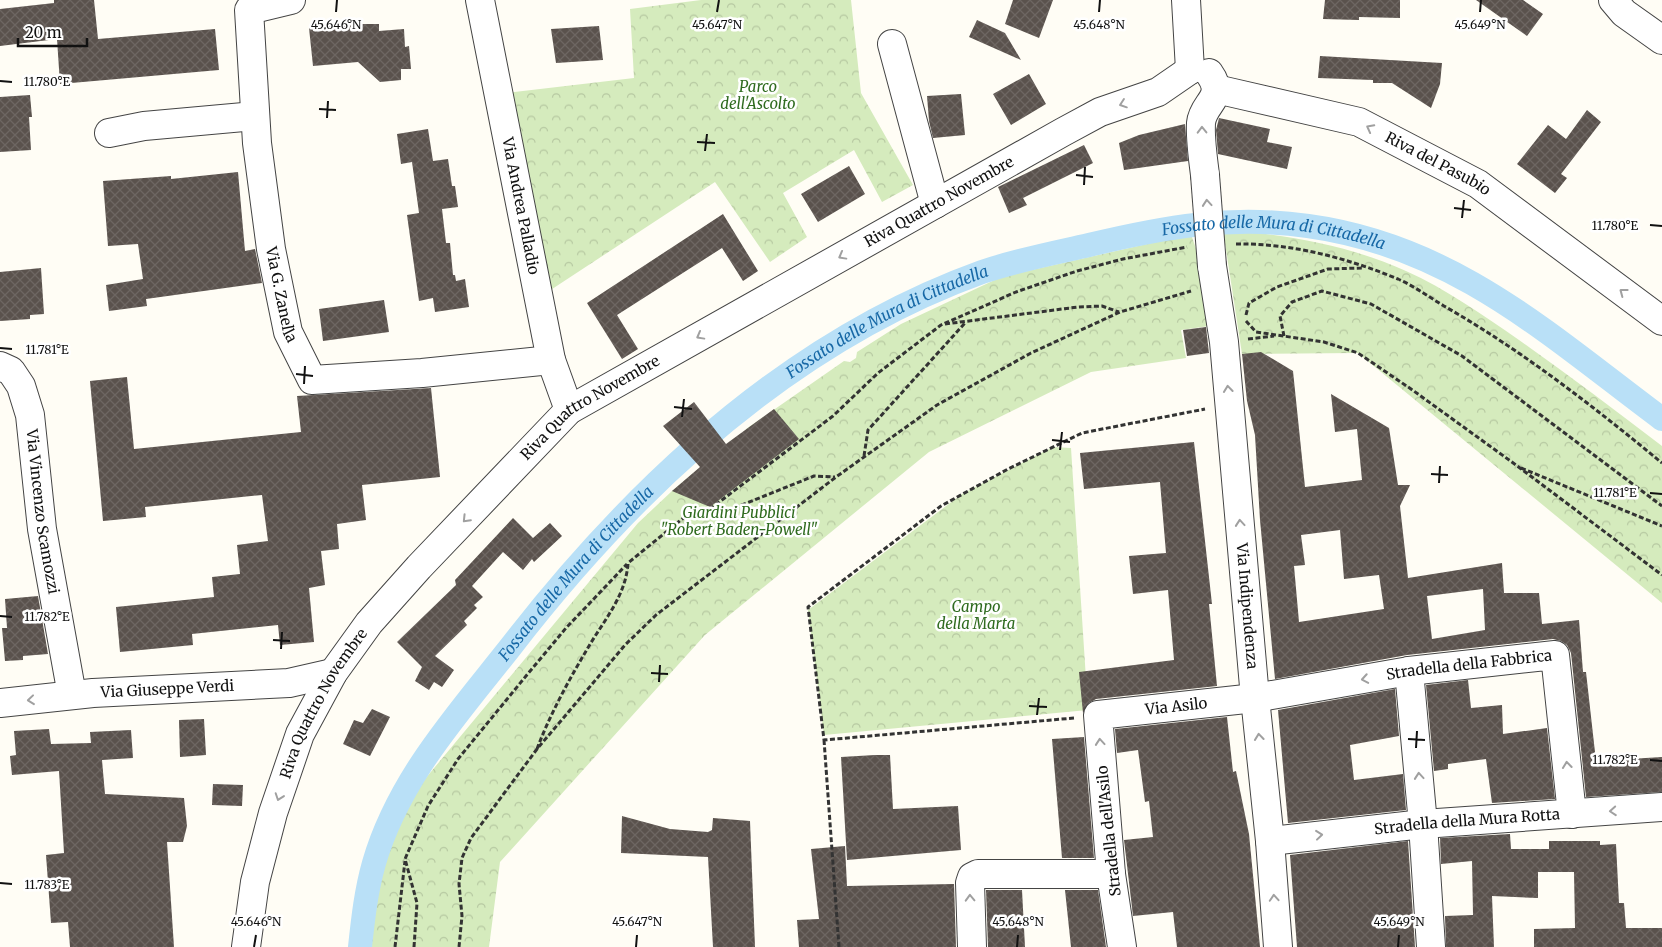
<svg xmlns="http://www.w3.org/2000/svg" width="1662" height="947" viewBox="0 0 1662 947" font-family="Merriweather,serif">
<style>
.park{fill:url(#park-crowns)}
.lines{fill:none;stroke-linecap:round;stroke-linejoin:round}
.canal{stroke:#b9e0f7;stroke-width:24}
.building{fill:url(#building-cross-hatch);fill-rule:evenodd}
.minor-casing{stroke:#444;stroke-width:30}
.path{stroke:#333;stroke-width:3;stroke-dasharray:5 2.5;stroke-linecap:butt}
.minor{stroke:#fff;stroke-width:28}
.minor-bridge-casing{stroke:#444;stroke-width:30;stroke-linecap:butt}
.minor-bridge{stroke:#fff;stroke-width:28}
.oneway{stroke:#a0a0a0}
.ticks{fill:none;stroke:#111;stroke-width:2}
.labels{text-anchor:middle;stroke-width:5;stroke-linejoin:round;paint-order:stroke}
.park-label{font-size:15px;font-style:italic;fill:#2f6b1f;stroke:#fff}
.street-label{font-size:15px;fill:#111;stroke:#fff}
.water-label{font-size:16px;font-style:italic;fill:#1768a6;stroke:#fff}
.ticks-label{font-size:12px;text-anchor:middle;fill:#111;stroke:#fff;stroke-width:5;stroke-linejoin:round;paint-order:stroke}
</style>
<defs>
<pattern id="park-crowns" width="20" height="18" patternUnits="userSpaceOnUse" patternTransform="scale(1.25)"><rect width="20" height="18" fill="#d5ebbd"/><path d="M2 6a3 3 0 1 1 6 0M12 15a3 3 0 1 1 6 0" fill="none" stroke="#b6c8a1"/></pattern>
<pattern id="building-cross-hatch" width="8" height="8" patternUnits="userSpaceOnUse" patternTransform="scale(1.25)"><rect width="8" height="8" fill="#5a524d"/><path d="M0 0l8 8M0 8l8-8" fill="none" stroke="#6d6662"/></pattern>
</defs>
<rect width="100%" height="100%" fill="#fffdf5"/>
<path class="park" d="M701,0h150l10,93 52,92 -31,17 -28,-52 -71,43 24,44 -37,25 -55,-80 -172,113 -38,-202 129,-15 -4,-69z
M1223,230c63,4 125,15 183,41 40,18 77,44 113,69 48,34 96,70 143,106v157l-304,-250 -116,1z
M1191,234l9,27 9,65 -28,4 5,28 -95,14 -162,80 -224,183 -205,227 -11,85h-123l18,-92 31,-64 223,-268 34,-32 65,-54 9,-4v-4l98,-68 6,1 6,-4 1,-6 44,-28 100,-47z
M1053,447l18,1 17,262 -264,25 -16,-125 154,-116z"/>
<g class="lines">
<path class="canal" id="s1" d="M360,947c3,-28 6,-56 14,-84 24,-83 82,-147 135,-214 124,-161 279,-307 473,-377 35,-12 72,-19 107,-27 75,-18 142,-30 219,-19 146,20 241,109 354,193"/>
</g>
<path class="building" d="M54,0h40l4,39 117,-10 4,41 -159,14 -3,-45 -57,7v-37l54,-6z
M1013,0h40l-14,38 -34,-14z
M1325,0h75v18l-41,-1v3l-36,-1z
M1476,0h47l20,14 -16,22z
M977,20l28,13 16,27 -52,-23z
M354,24h25v7l25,-2 1,18 4,-1 2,23h-10v11l-21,2 -22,-20 -45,4 -4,-38z
M599,26l4,34 -47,3 -5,-34z
M1320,56l122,7 -2,21 -9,24 -39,-25h-19v-3l-55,-2z
M1029,74l17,30 -35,21 -18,-31z
M961,94l4,41 -32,3 -4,-17 -2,-25z
M30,95l2,22h-3l2,33 -31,2v-55z
M1587,110l14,12 -40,52 6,4 -12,15 -38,-29 31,-39 18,14z
M1219,118l51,11 -3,13 25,5 -5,22 -69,-15 -2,-24z
M1185,124l3,37 -64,9 -5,-27 20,-8z
M428,129l5,32 15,-2 4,27h3l3,21 -16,2 4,34h4l3,32h2l1,6 9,-2 4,28 -34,5 -2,-14 -14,3 -12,-86 12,-2 -7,-51 -11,2 -4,-30z
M1084,145l9,18 -70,35 4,7 -18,8 -11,-26z
M849,166l16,28 -47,28 -17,-28z
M238,172l7,79 10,-2 7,34 -116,16 1,7 -38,5 -3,-26 37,-6 -5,-35 -30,2 -5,-65 68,-5v3z
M723,214l35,57 -15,10 -21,-33 -105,67 21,34 -16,10 -35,-56z
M41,268l3,46 -14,1v4l-30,2v-49z
M384,300l5,32 -66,9 -4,-32z
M1206,327l3,26 -22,3 -4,-26z
M1261,352l32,19 12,116 57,-7 -5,-51 -22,3 -4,-38 58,34 9,57h12l-10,21 8,72 94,-15 2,30h35l3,31 37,-4 4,52h3l10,89 66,-4v35l-76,5 -15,-144 -4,-8 -6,-4 -8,-2 -146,16 -132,24 -15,-159 -5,-85 -8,-34 -5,-47zM1340,530l4,49 35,-4 5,34 -85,13 -5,-56 11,-1 -4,-30zM1483,589l2,41 -53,9 -5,-43z
M127,377l7,72 167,-17 -4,-36 134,-8 9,89 -78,8 4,35 -29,4 2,25 -18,2 4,34 -16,3 5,54 -34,3 -2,-20 -86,9 1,11 -73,7 -4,-45 98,-10 -2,-20 28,-3 -3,-29 31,-4 -6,-46 -117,12 1,10 -43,4 -13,-140z
M694,402l32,42 48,-35 25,30 -89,68 -38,-16 28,-24 -37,-41z
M1194,442l18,162h-3l8,82 -121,13 -7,4 -6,10 -4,-41 95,-12 -6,-70 -35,4 -4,-38 37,-3 -6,-71 -76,7 -4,-36z
M513,518l20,20 17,-15 12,13 -28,26 -2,-3 -9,11 -20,-18 -31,34 11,11 -9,8 3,3 -13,13 3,4 -32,31 19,14 -12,17 -8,-5 -5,8 -14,-9 7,-14 -25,-25 59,-57 -1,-5z
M38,596l10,58 -25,2v4l-18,1 -3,-33h5l-2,-29z
M1468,680l3,28 31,-3 1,29 44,-6 8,71 -63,4 -6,-44 -38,5v5l-14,2 -8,-86z
M1395,689l4,47 -49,9 4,35 49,-6 3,36 -118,13 -10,-113z
M372,709l18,8 -20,39 -27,-12 11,-24 9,3z
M1227,717l6,55 3,-1 13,63 11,113h-83l-4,-35 -40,4 -9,-76 29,-3 -4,-36 -4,1 -7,-52 -21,3 -2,-24z
M204,719l2,36 -26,2 -1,-37z
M49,729l2,15 40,-1 -1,-11 41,-2 2,28 -31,2 3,34 79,4 3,28 -4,16h-16l7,105h-104l-2,-25 -17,1 -5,-68 18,-2 -5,-82 -47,4 -2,-19 6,-1 -2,-24z
M1084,737l10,121h-32l-10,-119z
M875,755h15l3,54 65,-3 3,44 -114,10 -6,-103z
M213,784l30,1 -1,21 -30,-1z
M622,816l48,13 38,3 4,-2 1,-12 37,3 5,126h-42l-5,-90 -87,-4z
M1510,834l1,15h38v-8h51v4l16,-1 3,59h5l2,25h36v19h-128v-18l41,-1 -1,-56h-36v26l-46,-2 2,51h-48l-1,-31 28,-1 -1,-54 -31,3 -1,-26z
M1408,841l7,106h-118l-7,-92z
M845,846l2,40 107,-2 2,63h-157l-2,-27 22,-1 -8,-70z
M986,890h36l3,57h-37z
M1065,890h33l8,57h-35z"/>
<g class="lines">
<defs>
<g id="minor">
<path id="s2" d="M291,0l-42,10 8,133 14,106 17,83 24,48 110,-7 129,-13"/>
<path id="s3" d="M480,0l71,360 18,50"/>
<path d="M1186,0l4,70"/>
<path d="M1613,0l11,13 38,27"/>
<path d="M892,44l43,160"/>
<path id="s4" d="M1216,89l143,33 119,62 184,137"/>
<path d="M109,133l35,-7 111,-10"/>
<path d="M1205,175c-2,-17 -5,-35 -4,-52 2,-21 26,-25 8,-50"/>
<path id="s5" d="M1212,266l12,76 31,356 15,143 8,106"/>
<path id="s6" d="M0,366l11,5 10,15 9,29 12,114 30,166"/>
<path d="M1409,671l14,153 8,123"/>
<path id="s7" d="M0,703l93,-10 196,-10 44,-10"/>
<path id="s8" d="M1270,841l153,-17 239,-17"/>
<path id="s9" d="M246,947l9,-65 18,-69 27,-79 33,-61 36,-50 50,-56 150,-157 494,-278 37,-20 58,-20 32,-22"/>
<path d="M972,947l-2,-64 2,-6 6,-3h133"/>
<path id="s10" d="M1122,947l-11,-73 -13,-159 157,-17 154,-27 146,-16 17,159"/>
</g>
</defs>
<use href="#minor" class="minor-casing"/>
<path class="path" d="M1236,244c55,-1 111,14 162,35 16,7 31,18 46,27 77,44 149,100 218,157
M1246,315l3,-12 28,-16 51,-18 34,-1
M1246,321l10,11 68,10 34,11 53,36 105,76 146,110
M945,324l133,-17 24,-1 17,6
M1284,336l-4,-20 12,-14 30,-11 49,13 91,52 200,150
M1248,339l26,-3
M864,456l4,-26 97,-107
M1521,468l141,58
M706,512l11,3 97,-39 21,1
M1074,718l-250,22 -16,-133 133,-101 67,-37 74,-36 123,-24
M824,740l15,207
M537,749c13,-35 33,-71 52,-103 16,-27 37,-51 39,-83l54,-44 24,-7 127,-96 45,-43 63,-48 75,-33 61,-21 46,-12 64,-12
M395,947l10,-86
M414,947l3,-44 -12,-44 23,-53 30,-47 68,-83 40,-48 61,-64
M459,947l3,-31 -3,-32 3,-26 9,-20 66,-89 56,-66 32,-38 31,-30 180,-138 101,-72 94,-52 89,-41 71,-21"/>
<use href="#minor" class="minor"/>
<defs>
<path id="minor-bridge" d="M1205,175l7,91"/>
</defs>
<use href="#minor-bridge" class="minor-bridge-casing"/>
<use href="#minor-bridge" class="minor-bridge"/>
</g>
<defs><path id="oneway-chevron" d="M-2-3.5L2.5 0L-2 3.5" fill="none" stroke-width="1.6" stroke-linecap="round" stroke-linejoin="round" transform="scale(1.25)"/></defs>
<g class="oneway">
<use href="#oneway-chevron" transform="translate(1123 104) rotate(161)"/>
<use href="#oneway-chevron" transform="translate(1370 128) rotate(-152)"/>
<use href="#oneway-chevron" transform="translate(1202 130) rotate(-91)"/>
<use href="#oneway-chevron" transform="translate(1207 203) rotate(-95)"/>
<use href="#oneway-chevron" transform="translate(842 256) rotate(151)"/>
<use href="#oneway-chevron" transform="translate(1623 292) rotate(-143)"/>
<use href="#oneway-chevron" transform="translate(700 336) rotate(151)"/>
<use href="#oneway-chevron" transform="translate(1228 389) rotate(-96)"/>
<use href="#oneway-chevron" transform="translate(466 519) rotate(134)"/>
<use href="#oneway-chevron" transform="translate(1240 523) rotate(-95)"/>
<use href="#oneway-chevron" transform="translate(1365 679) rotate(170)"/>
<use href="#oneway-chevron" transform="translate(31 700) rotate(174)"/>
<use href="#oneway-chevron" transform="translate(1259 737) rotate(-96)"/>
<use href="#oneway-chevron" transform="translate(1100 742) rotate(-95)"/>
<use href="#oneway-chevron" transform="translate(1567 765) rotate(-96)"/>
<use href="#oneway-chevron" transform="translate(1419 776) rotate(-95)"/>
<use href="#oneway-chevron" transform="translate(279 797) rotate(109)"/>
<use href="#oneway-chevron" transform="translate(1613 811) rotate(176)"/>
<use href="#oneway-chevron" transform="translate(1319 835) rotate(-6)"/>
<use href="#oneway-chevron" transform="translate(970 898) rotate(-92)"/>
<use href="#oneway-chevron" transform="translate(1274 898) rotate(-94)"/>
</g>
<path class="ticks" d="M336,12l1,-12M717,12l2,-12M1099,12l1,-12M1480,12l1,-12M0,81l12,1M319,109l17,1M327,118l1,-17M697,142l18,1M705,151l2,-17M1076,175l17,2M1084,185l1,-18M1454,208l17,2M1462,218l2,-18M1650,225l12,1M0,348l12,1M296,374l17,2M304,384l1,-18M674,407l18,2M682,417l2,-18M1052,440l18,2M1060,450l2,-18M1431,474l17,1M1439,483l1,-17M1650,493l12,1M0,616l12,1M273,640l17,1M281,649l1,-17M651,673l17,1M659,682l1,-17M1029,706l18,1M1037,715l2,-17M1408,739l17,1M1416,748l1,-17M1650,760l12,1M0,883l12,1M254,947l2,-12M636,947l1,-12M1017,947l1,-12M1398,947l1,-12"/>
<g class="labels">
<g class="park-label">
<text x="758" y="92">Parco<tspan x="758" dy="17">dell'Ascolto</tspan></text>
<text x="739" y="518">Giardini Pubblici<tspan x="739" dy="17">"Robert Baden-Powell"</tspan></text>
<text x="976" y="612">Campo<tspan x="976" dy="17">della Marta</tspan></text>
</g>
<g class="street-label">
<text dy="5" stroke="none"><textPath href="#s4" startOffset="236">Riva del Pasubio</textPath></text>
<text dy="5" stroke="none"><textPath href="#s9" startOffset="1068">Riva Quattro Novembre</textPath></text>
<text dy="5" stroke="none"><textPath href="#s3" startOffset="210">Via Andrea Palladio</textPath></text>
<text dy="5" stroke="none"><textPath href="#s2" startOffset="330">Via G. Zanella</textPath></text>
<text dy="5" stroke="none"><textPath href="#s9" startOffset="662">Riva Quattro Novembre</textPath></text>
<text dy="5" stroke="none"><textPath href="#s6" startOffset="158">Via Vincenzo Scamozzi</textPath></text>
<text dy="5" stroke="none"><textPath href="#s5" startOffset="342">Via Indipendenza</textPath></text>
<text dy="5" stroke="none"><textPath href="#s10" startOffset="608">Stradella della Fabbrica</textPath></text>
<text dy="5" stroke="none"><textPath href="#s7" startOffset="168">Via Giuseppe Verdi</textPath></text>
<text dy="5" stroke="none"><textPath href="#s9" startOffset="258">Riva Quattro Novembre</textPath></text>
<text dy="5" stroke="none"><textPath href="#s10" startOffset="312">Via Asilo</textPath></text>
<text dy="5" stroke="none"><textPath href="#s8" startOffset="198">Stradella della Mura Rotta</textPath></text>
<text transform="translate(1109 831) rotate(-96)" y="5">Stradella dell'Asilo</text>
</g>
<g class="water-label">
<text dy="6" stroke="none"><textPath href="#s1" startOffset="1251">Fossato delle Mura di Cittadella</textPath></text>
<text dy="6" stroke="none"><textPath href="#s1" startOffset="846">Fossato delle Mura di Cittadella</textPath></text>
<text dy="6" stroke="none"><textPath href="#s1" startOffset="441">Fossato delle Mura di Cittadella</textPath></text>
</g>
</g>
<g class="ticks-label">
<text x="336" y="29">45.646°N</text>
<text x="717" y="29">45.647°N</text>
<text x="1099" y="29">45.648°N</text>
<text x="1480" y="29">45.649°N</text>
<text x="47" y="86">11.780°E</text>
<text x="1615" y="230">11.780°E</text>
<text x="47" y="354">11.781°E</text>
<text x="1615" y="497">11.781°E</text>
<text x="47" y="621">11.782°E</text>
<text x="1615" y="764">11.782°E</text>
<text x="47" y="889">11.783°E</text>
<text x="256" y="926">45.646°N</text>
<text x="637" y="926">45.647°N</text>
<text x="1018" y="926">45.648°N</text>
<text x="1399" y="926">45.649°N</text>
</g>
<path d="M18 38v8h69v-8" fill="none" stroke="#111111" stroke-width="2.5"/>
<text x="25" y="38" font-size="15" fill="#111111" stroke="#ffffff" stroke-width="4" paint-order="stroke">20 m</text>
</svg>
